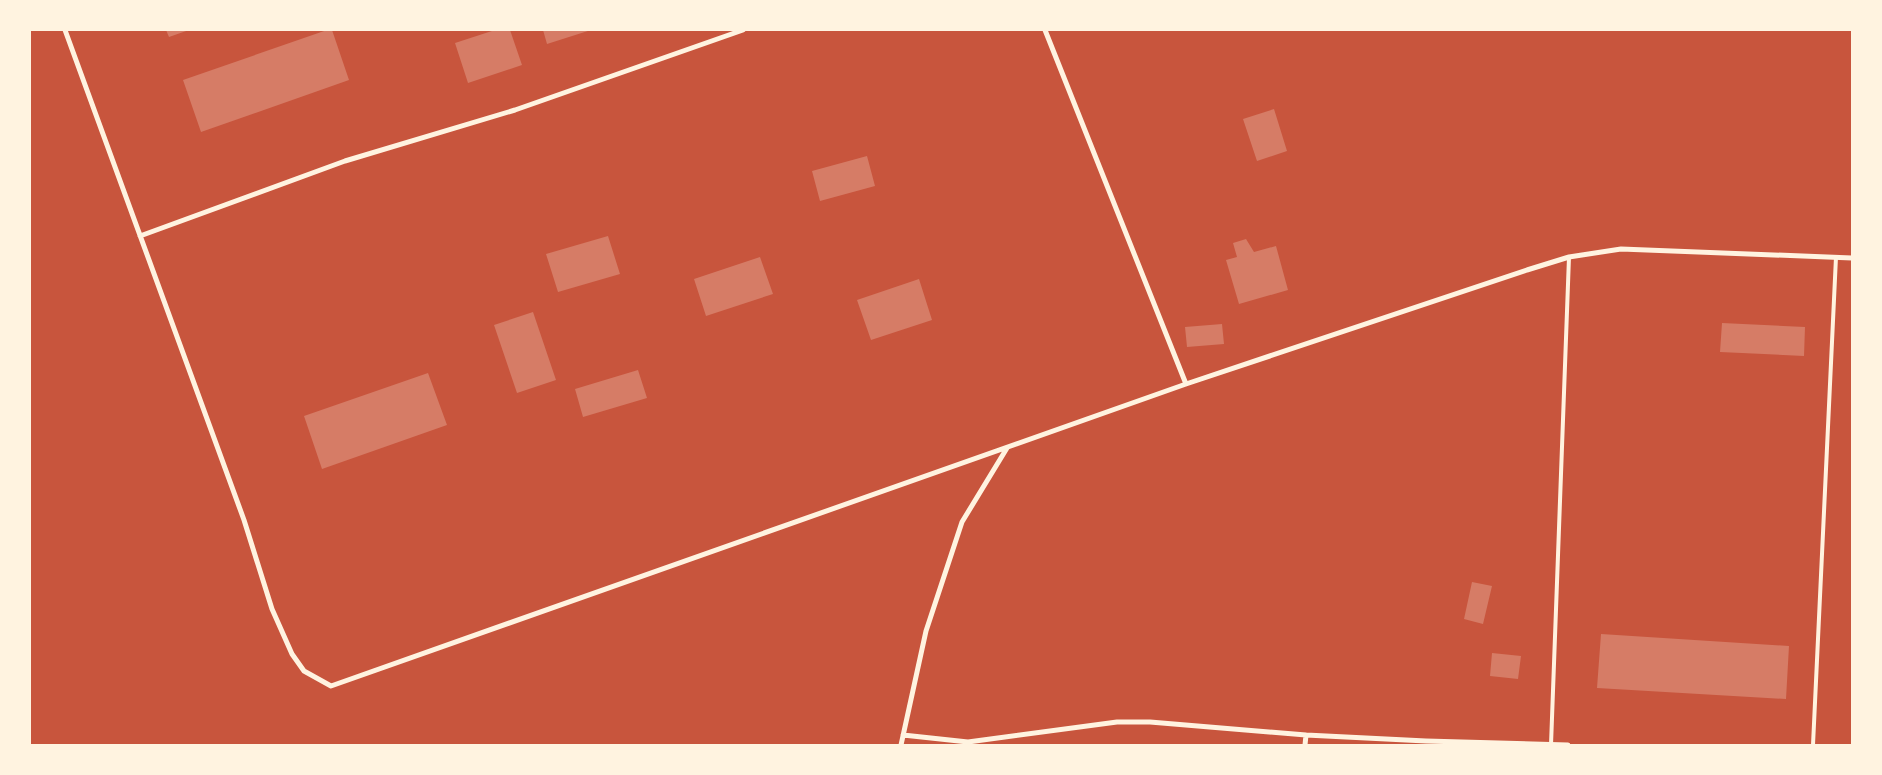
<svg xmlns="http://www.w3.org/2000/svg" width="1882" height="775" viewBox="0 0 1882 775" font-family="Lato,sans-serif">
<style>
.building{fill:#d67c66}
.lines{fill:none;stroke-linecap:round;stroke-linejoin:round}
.service{stroke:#fff3e0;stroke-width:4}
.minor{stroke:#fff3e0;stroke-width:5}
</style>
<rect width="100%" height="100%" fill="#c8553d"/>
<path class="building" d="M166,30h23l-20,7z
M327,30h5l17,50 -148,52 -18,-52z
M495,30h15l12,35 -54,18 -13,-40z
M543,30h48l-44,14z
M1274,109l13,42 -30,10 -14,-42z
M867,156l8,30 -55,15 -8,-30z
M608,236l12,38 -62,18 -12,-38z
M1246,239l8,13 22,-6 12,44 -49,14 -13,-44 11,-3 -4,-14z
M760,257l13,37 -67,22 -12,-37z
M919,279l13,41 -61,20 -14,-40z
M533,312l23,68 -39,13 -23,-68z
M1722,323l83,4 -1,29 -84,-4z
M1222,324l2,20 -37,3 -2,-20z
M638,370l9,28 -64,19 -8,-28z
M428,373l19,52 -125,44 -18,-53z
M1472,582l20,4 -9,38 -19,-5z
M1601,634l188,12 -3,53 -189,-11z
M1492,653l29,3 -3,23 -28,-3z"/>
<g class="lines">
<path class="service" d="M1551,745l18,-488
M1813,745l23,-488"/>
<path class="minor" d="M65,30l179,490 28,89 20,45 12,17 27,15 855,-302 341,-114 42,-13 52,-8 231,9
M1045,30l141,354
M140,236l205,-75 170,-51 228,-80
M903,735l65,7 149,-20h33l156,13 120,6 142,4
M901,745l25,-114 36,-109 45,-74
M1305,745l1,-10"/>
</g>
<rect width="1882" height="775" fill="none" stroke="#fff3e0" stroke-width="62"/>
</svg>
